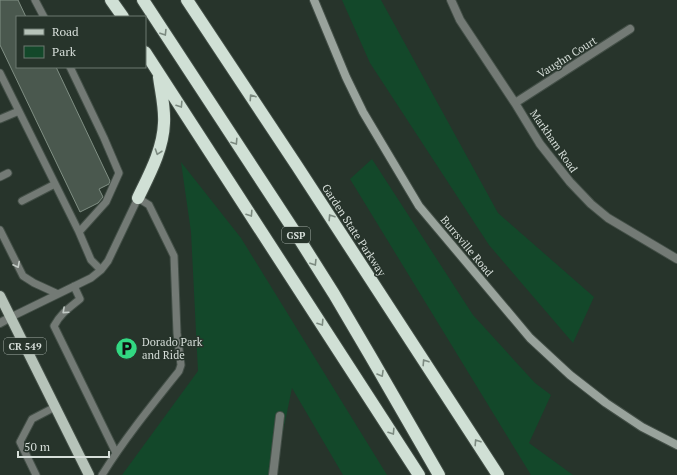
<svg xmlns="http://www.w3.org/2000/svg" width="677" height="475" viewBox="0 0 677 475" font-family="'PT Serif',serif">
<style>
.green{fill:#13482a}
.building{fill:#4a584e;stroke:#808f84}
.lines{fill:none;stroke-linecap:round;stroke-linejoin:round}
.service-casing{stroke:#434f47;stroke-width:9}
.minor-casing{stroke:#434f47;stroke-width:10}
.secondary-casing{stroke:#434f47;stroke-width:10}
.primary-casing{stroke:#434f47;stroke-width:12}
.motorway-casing{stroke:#434f47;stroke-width:14}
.service{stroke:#737a75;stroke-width:7}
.minor{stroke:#737a75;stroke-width:8}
.secondary{stroke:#99a39c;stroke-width:8}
.primary{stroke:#b6c3b9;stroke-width:10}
.motorway{stroke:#d0e0d5;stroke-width:12}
.oneway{stroke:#7c8a80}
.oneway2{stroke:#c2cac5}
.labels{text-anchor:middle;stroke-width:3;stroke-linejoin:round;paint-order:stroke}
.shield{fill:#27342b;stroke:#a2aba5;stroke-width:1}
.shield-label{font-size:10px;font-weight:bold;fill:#d6ded9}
.street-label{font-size:11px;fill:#d6ded9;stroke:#27342b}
.poi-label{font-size:11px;fill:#d6ded9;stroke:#27342b;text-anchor:start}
</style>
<rect width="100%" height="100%" fill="#27342b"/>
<path class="green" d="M342,0h39l117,213 96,84 -21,46 -84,-98 -119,-182z
M372,159l101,156 62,68 16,12 -22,48 44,32h-42l-181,-296z
M181,162l60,76 146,237h-44l-51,-87 -18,87h-152l76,-104 -7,-139z"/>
<path class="building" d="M0,0h18l8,17h-9v50h39l54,114 -1,3 -10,5 4,8 -5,6 -18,9 -80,-167z"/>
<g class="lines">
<defs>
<path id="service" d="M35,0l9,17
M70,67l34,71 15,35 -13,29 -27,30
M0,73l79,159 12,28 10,10
M0,119l19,-8
M0,177l8,-4
M22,201l33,-17
M0,230l23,46 11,7 24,11
M74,286l6,13c-11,9 -19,14 -26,27l62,127
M11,317l80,-39 10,-8 7,-9 30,-63 11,7 25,51 3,77 4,32 -2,6c-27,34 -54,67 -77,104
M36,475l-16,-33 12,-23 23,-12"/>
<path id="minor" d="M451,0l9,20 55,83 25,41 30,38 21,22 17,14 69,41
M515,103l115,-74
M0,323l11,-6
M273,475l7,-59"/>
<path id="secondary" d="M314,0l32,77 17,35 56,94 111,132 40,37 36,28 36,24 35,18"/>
<path id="primary" d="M0,296l89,179"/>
<path id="motorway" d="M111,0l12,17
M143,0l150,229 41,65 37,63 68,118
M187,0l110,166 201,309
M145,52l274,423
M138,198c11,-23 25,-48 26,-75 1,-15 -3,-31 -5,-46"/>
</defs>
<use href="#service" class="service-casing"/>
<use href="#minor" class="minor-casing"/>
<use href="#secondary" class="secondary-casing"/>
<use href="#primary" class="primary-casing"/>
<use href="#motorway" class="motorway-casing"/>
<use href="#service" class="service"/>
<use href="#minor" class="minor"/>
<use href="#secondary" class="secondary"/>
<use href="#primary" class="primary"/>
<use href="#motorway" class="motorway"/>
</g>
<defs><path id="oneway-chevron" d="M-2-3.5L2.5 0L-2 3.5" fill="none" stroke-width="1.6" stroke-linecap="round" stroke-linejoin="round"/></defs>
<g class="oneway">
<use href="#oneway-chevron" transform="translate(164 33) rotate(58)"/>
<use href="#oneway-chevron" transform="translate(252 97) rotate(-124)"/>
<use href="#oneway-chevron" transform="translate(180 105) rotate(57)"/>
<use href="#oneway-chevron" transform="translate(235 142) rotate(57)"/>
<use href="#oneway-chevron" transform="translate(158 152) rotate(109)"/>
<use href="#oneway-chevron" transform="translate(250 214) rotate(57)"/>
<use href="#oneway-chevron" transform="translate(331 217) rotate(-123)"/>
<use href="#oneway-chevron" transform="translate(314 263) rotate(58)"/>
<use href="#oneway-chevron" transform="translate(321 323) rotate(57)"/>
<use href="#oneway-chevron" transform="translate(425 362) rotate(-123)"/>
<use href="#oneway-chevron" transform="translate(381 374) rotate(60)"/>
<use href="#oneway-chevron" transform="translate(392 432) rotate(57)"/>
<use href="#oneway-chevron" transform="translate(477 442) rotate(-123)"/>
</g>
<g class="oneway2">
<use href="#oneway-chevron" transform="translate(17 265) rotate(63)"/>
<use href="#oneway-chevron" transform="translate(65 311) rotate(138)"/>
</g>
<defs>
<symbol id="parking-disc" viewBox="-11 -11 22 22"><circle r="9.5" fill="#32d882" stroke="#27342b"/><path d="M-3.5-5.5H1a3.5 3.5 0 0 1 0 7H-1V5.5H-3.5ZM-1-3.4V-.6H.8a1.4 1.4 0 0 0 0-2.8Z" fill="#111"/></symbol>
</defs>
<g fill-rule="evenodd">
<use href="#parking-disc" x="114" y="336" width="25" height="25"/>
</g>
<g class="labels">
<g class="shield">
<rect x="282" y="227" width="28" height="16" rx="3"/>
<rect x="4" y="338" width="42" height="16" rx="3"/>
</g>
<g class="shield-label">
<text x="296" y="239">GSP</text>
<text x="25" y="350">CR 549</text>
</g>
<g class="street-label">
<text transform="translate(567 57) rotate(-32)" y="4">Vaughn Court</text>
<text transform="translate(554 141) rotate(55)" y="4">Markham Road</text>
<text transform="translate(354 230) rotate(57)" y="4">Garden State Parkway</text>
<text transform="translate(467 246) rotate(50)" y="4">Burrsville Road</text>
</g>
<g class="poi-label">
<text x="142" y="346">Dorado Park<tspan x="142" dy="13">and Ride</tspan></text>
</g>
</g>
<rect x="16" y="16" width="130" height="52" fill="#27342b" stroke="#6d7871"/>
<rect x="24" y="29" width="20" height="6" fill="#b6c3b9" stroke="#6d7871"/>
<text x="52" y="36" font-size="12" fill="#d6ded9">Road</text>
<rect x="24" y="46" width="20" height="12" fill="#13482a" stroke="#6d7871"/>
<text x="52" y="56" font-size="12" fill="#d6ded9">Park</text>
<path d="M18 451v6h91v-6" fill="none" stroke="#d6ded9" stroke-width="2"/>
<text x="24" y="451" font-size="12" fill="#d6ded9" stroke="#27342b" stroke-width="3" paint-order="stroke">50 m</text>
</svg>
